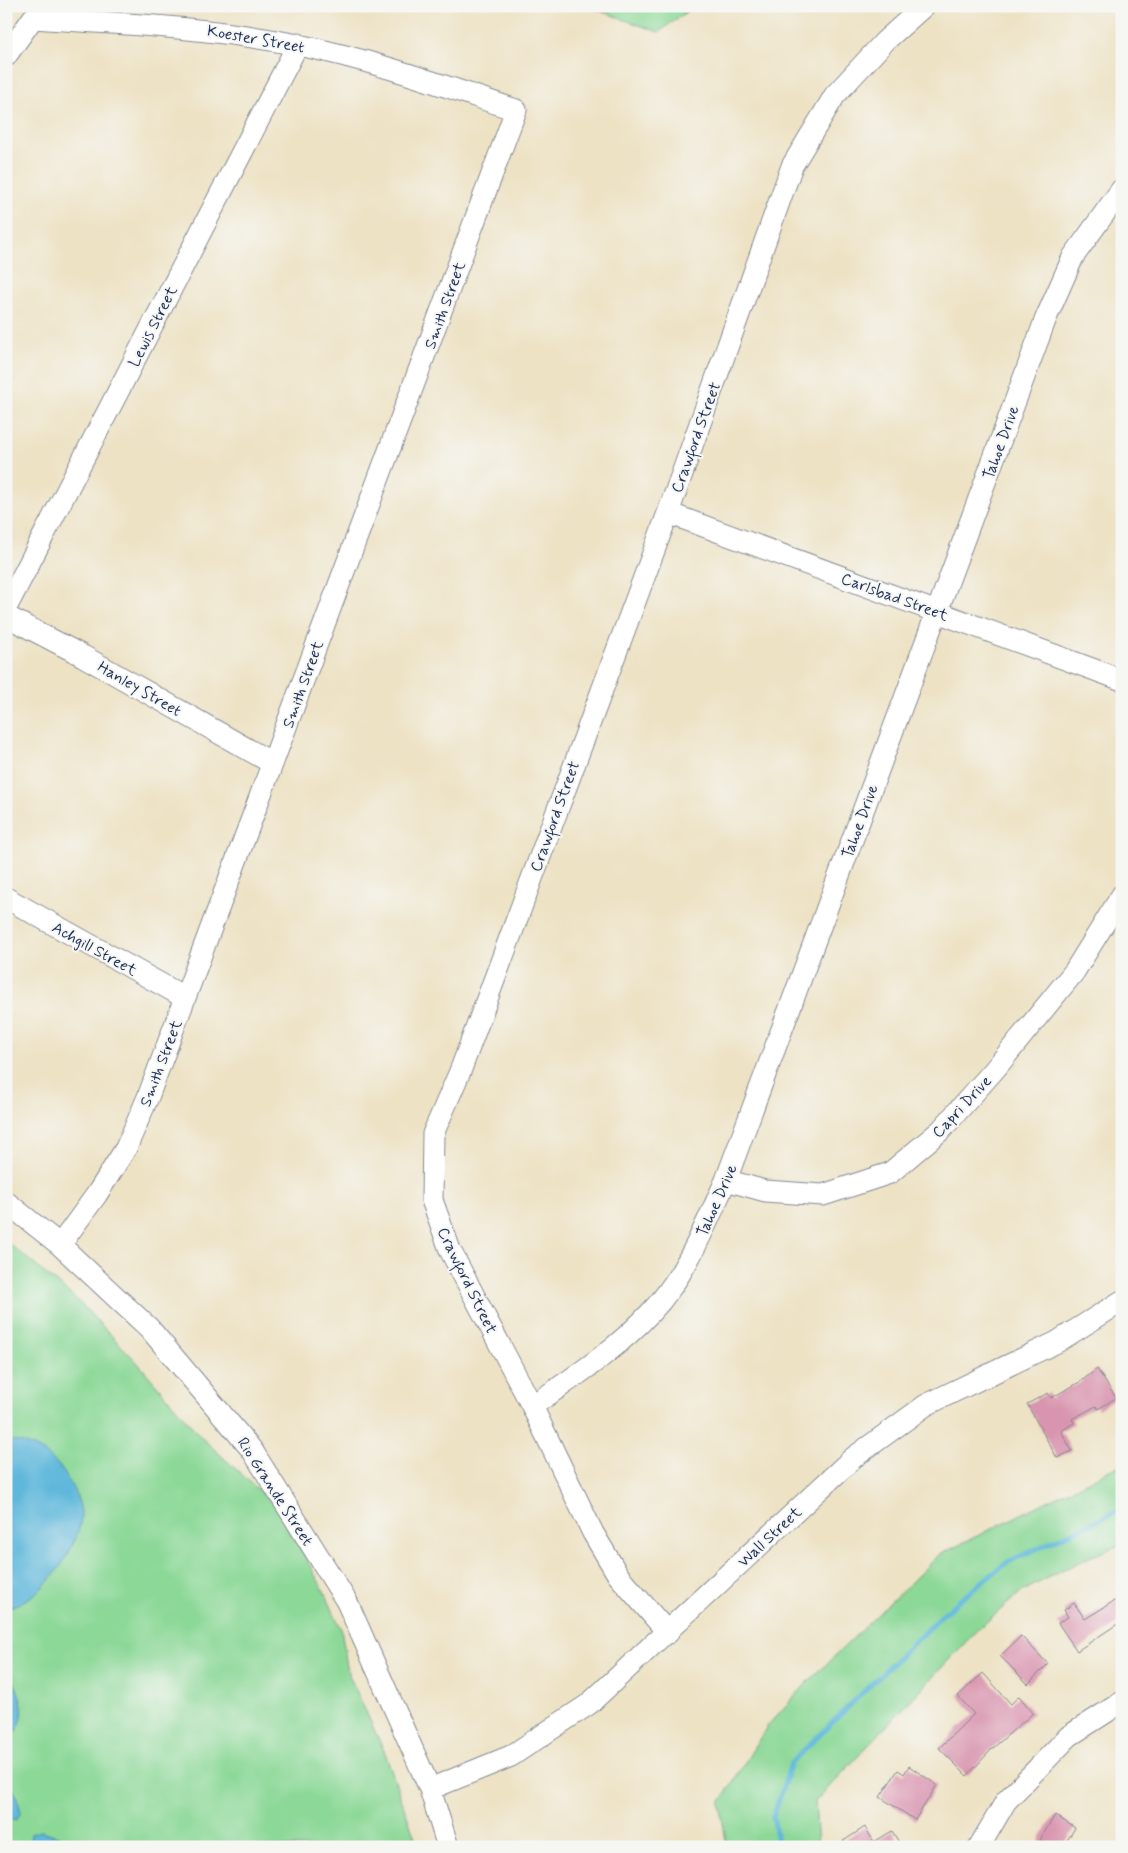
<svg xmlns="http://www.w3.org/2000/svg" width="1128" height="1853" viewBox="0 0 1128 1853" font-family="Mynerve,sans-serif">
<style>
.green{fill:#8bd897;stroke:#53847a}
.water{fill:#5eb8dc;stroke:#3c749d}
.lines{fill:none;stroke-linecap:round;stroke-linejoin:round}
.stream{stroke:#5eb8dc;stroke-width:5}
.building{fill:#d994af}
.minor-casing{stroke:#848891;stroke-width:23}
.minor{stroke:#fff;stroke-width:21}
.labels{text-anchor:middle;stroke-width:4;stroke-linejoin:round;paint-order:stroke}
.street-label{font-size:16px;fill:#1b2f5e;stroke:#f6f6f2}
</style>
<rect width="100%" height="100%" fill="#f6f6f2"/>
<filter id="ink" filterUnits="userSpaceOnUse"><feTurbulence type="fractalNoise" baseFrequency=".02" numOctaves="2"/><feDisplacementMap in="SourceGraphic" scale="10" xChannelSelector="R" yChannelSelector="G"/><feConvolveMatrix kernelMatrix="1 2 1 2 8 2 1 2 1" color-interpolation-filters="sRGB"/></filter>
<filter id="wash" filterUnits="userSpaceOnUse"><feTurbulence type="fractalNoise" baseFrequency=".0096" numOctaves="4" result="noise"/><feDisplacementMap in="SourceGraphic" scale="20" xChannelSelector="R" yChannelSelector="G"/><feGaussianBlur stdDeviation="1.12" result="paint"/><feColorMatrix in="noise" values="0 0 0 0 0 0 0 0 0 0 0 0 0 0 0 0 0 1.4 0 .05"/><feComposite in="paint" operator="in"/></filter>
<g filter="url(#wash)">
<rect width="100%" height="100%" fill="#ede2c4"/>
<path class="green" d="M586,6h108l-35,26z
M6,1241l71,59 59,61 66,77 74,68 47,83 18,39 7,45 37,80 33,94h-412z
M1122,1464v80l-37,15 -64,33 -44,38 -162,172 3,45h-91l-7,-44 48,-78 41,-44 130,-126z"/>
<path class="water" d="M6,1440c25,2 47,14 60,36 6,11 15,25 15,39 0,25 -25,62 -45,78 -8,7 -20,11 -30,17z
M6,1667c15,28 28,51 0,75z
M6,1775l10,20 5,17 -5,8 -10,-3z
M40,1831l18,5 14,11h-42l1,-13z"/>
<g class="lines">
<path class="stream" d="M779,1847l-6,-30 18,-54 153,-150 62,-50 116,-54"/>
</g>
<g id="blocks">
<path class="building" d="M1097,1369l19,29 -18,11 -2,-3 -24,13 2,4 -13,8 11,20 -15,7 -30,-54 21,-11 3,5 29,-16z
M1122,1596v25l-45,30 -19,-28 10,-6 -4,-7 10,-7 11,16z
M1021,1636l27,28 -20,20 -28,-28z
M983,1673l28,31 8,-8 14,17 -41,36 -25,27 -28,-28 35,-34 -16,-18z
M909,1766l28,19 -22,35 -35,-23 18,-27 6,4z
M1055,1815l20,13 -12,19h-23l1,-9z
M865,1827l9,15 18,-11 10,16h-68z"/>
</g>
</g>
<g filter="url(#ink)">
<use href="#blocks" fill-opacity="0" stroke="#848891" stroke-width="1"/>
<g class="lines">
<defs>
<path id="minor" d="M6,56l27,-38c89,6 177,9 265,27 75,15 146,41 218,65l-368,987 -22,51 -29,46 -37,51
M668,513l454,167
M6,608l292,-564
M6,616l77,40 189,107
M6,898l178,99
M726,1180l39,11 58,4 67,-22 51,-43 54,-61 79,-97 48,-77
M6,1202l54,43 89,83 103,122 95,152 83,187 18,58
M532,1406c42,-29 84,-56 119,-94 34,-35 55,-88 75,-132l320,-862 27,-61 49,-68
M668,1633l-50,-58 -25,-42 -61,-127 -82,-156 -18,-50 1,-66 28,-65 207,-556 124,-347 43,-71 50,-54 39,-35
M430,1789l81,-33 78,-52 264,-246 73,-53 131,-63 65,-41
M979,1847l27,-46 63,-65 53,-34"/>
</defs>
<use href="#minor" class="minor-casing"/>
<use href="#minor" class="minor"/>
</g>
</g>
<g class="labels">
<g class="street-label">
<text transform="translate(256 38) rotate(10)" y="6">Koester Street</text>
<text transform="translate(444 305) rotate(-70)" y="6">Smith Street</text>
<text transform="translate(152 326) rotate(-63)" y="6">Lewis Street</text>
<text transform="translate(695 437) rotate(-70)" y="6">Crawford Street</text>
<text transform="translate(1000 442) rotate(-70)" y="6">Tahoe Drive</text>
<text transform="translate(895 596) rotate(20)" y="6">Carlsbad Street</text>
<text transform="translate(302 684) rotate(-70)" y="6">Smith Street</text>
<text transform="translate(140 688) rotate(30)" y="6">Hanley Street</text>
<text transform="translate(554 816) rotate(-70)" y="6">Crawford Street</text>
<text transform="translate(859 821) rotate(-70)" y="6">Tahoe Drive</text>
<text transform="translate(95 948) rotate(29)" y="6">Achgill Street</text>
<text transform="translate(160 1063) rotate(-69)" y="6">Smith Street</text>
<text transform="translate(961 1106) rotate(-47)" y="6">Capri Drive</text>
<text transform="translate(716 1200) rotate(-66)" y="6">Tahoe Drive</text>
<text transform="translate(468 1280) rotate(64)" y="6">Crawford Street</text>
<text transform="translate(276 1491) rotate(57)" y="6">Rio Grande Street</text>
<text transform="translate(769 1536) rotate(-43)" y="6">Wall Street</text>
</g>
</g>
<rect width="1128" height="1853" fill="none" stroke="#f6f6f2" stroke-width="25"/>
</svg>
